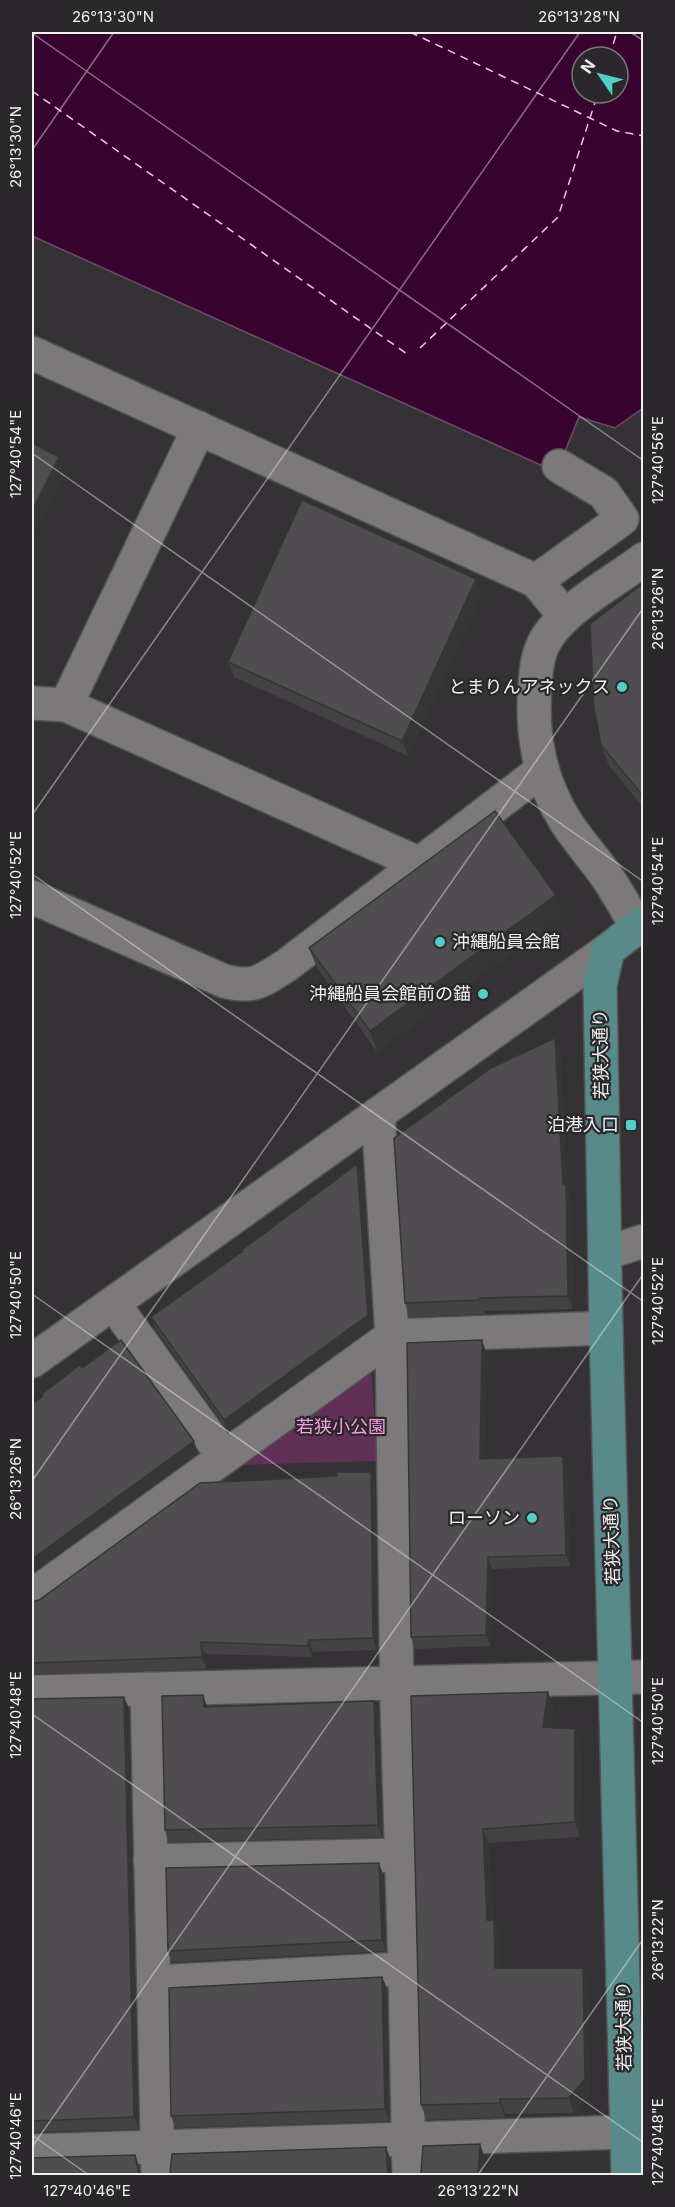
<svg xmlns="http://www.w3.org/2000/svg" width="675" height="2207" viewBox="0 0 675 2207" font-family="Inter,'Noto Sans JP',sans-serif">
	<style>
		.green { fill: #603056 }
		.water { fill: #37042f; stroke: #6f4b69; stroke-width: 1.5; fill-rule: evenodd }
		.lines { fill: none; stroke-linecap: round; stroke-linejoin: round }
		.ferry { stroke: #fec1ef; stroke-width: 1.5; stroke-dasharray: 8 6; stroke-linecap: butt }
		.minor-casing { stroke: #535253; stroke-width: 36 }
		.major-casing { stroke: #535253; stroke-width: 36 }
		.minor { stroke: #7c797b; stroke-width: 33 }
		.major { stroke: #578a88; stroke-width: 33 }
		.wall { fill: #444244 }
		.shaded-wall { fill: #373637 }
		.building { fill: #4f4d4f; stroke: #373637; stroke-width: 1.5 }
		.ticks { fill: none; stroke: #f1f0f1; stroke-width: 1.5; stroke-opacity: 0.45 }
		.poi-dot { fill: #54cdc8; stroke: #2a282a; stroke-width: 2 }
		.labels { text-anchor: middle; stroke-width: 4.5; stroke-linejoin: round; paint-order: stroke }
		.poi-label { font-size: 18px; fill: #f1f0f1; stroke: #2a282a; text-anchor: end }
		.street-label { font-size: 18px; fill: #f1f0f1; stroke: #2a282a }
		.park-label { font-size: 18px; fill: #fd9ae7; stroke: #2a282a }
		.neatline { fill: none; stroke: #f1f0f1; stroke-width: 2 }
		.ticks-label { font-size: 15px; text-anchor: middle; fill: #f1f0f1 }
	</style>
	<rect width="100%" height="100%" fill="#343234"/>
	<path class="green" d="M371,1368L378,1461L237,1465Z"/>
	<path class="water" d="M32,32H643V408L615,428L579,417L559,466L554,471L32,236ZM582,57H618V93H582Z"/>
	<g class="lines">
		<g class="ferry">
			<path d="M410,32L617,131L644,136"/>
			<path d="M609,57L617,32"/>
			<path d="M32,91L410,356"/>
			<path d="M420,348L558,217L598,93"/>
		</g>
		<g class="minor-casing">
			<g id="minor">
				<path d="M32,353L536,581L565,616"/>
				<path d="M536,581L622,519L604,493L559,466"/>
				<path d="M32,703L66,705L420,864"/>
				<path d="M66,705L199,428"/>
				<path d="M32,897L224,981C255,989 261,981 287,965L542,770"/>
				<path d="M637,927C627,910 618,893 607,877C594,858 578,841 566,822C540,781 531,735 535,687C536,667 538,648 551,632C572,604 615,581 644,559"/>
				<path d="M378,1114L392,1336L397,1706L405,1969L409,2176"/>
				<path d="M605,1253L644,1241"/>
				<path d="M113,1303L224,1457"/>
				<path d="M32,1361L608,950"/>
				<path d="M32,1596L392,1336L606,1328"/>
				<path d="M147,1689L158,2176"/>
				<path d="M32,1692L644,1677"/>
				<path d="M150,1861L401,1855"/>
				<path d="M154,1982L405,1969"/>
				<path d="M32,2151L627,2132"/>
			</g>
		</g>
		<g class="major-casing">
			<path id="major" d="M628,2176L606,1328L600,985L608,950L644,922"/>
		</g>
		<use href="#minor" class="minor"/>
		<use href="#major" class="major"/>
	</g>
	<g class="wall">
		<path d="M644,583V808L609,766L601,745Z"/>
		<path d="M482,594L408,756L234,677L228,662Z"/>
		<path d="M563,915L377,1052L317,968L309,948Z"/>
		<path d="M560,1051L567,1186L571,1198L573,1309L485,1311V1314L410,1317L405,1303Z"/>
		<path d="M357,1164L362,1176L373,1327L228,1431L155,1328L151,1317L243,1251Z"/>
		<path d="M486,1351L484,1458L563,1456L567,1467L570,1566L492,1569L491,1646L415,1649L411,1637Z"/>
		<path d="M375,1484L377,1650L313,1652L312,1657L205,1654L206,1669L32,1675V1602Z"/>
		<path d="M411,1696L553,1706L551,1727L575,1729L581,1744L580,1837L489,1843L492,1920L499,1934L500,1968L588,1982L590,2093L574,2113L505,2114V2117L427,2120L421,2105Z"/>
		<path d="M32,1699L129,1708L138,2129L32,2132Z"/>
		<path d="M374,1701L378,1712L382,1837L169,1842L165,1830L207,1707Z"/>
		<path d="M383,1874L386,1951L172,1962L168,1951Z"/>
		<path d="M382,1977L387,1989L389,2121L176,2128L171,2116Z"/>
	</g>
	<g class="shaded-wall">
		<path d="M59,457L66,475L32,541V511Z"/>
		<path d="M476,579L482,594L408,756L402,741Z"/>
		<path d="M556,895L563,915L377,1052L370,1031Z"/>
		<path d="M555,1038L560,1051L567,1186L571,1198L573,1309L568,1296Z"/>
		<path d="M357,1164L362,1176L373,1327L228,1431L224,1420Z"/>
		<path d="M482,1340L486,1351L484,1470L480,1459Z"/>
		<path d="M194,1441L198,1453L32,1573V1559Z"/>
		<path d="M563,1456L567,1467L570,1566L566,1555Z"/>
		<path d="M371,1472L375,1484L377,1650L373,1638Z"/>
		<path d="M488,1557L492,1569L491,1646L486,1635Z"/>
		<path d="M309,1640L313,1652L312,1657L308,1646Z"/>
		<path d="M201,1642L205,1654L206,1669L202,1657Z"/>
		<path d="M548,1692L553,1706L549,1741L543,1727Z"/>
		<path d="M203,1695L207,1706L204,1707Z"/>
		<path d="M124,1697L129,1708L138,2129L134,2117Z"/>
		<path d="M374,1701L378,1712L382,1837L378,1825Z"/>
		<path d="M575,1729L581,1744L580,1837L575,1822Z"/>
		<path d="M483,1829L489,1843L492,1935L487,1920Z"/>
		<path d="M379,1863L383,1874L386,1951L382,1940Z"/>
		<path d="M494,1920L499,1934L500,1982L495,1968Z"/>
		<path d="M583,1968L588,1982L590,2093L574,2113L569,2098Z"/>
		<path d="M382,1977L387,1989L389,2121L385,2109Z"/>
		<path d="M500,2099L505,2114V2117L500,2103Z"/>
		<path d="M480,2144L484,2155L483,2175H478Z"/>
		<path d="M386,2147L390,2158L392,2175H389L388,2174Z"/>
		<path d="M135,2155L139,2166L141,2175H138Z"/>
	</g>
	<g class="building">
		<path d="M32,443L59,457L32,511Z"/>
		<path d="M302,500L476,579L402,741L228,662Z"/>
		<path d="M644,583V797L601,745L594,708L590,624Z"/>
		<path d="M495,811L556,895L370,1031L309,948Z"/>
		<path d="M644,1007V1142L641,1008Z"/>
		<path d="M555,1038L563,1184H566L568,1296L480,1298V1300L405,1303L394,1138L491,1068Z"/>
		<path d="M357,1164L368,1315L224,1420L151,1317L243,1251L242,1250Z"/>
		<path d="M121,1340L194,1441L32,1559V1404L43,1396L42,1394L80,1365L82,1368Z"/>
		<path d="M482,1340L480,1459L563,1456L566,1555L488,1557L486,1635L411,1637L407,1343Z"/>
		<path d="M336,1472H371L373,1638L309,1640L308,1646L201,1642L202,1657L32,1663V1602L39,1600L200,1483L337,1476Z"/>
		<path d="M548,1692L543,1727L575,1729V1822L483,1829L487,1920H494L495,1968H583L585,2079L569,2098L500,2099V2103L421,2105L411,1696Z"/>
		<path d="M203,1695L204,1707L374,1701L378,1825L165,1830L162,1696Z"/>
		<path d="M124,1697L134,2117L32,2121V1699Z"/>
		<path d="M379,1863L382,1940L168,1951L166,1868Z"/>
		<path d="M382,1977L385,2109L171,2116L169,1988Z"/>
		<path d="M480,2144L478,2175H419L421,2173L423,2146Z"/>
		<path d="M386,2147L388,2174L390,2175H168L170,2174L172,2154Z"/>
		<path d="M135,2155L139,2175H32V2158Z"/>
	</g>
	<path class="ticks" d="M630,32L644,41M32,33L644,461M32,150L114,32M32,453L644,882M32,815L580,32M32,874L644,1302M32,1294L644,1723M32,1481L644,607M32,1714L644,2143M32,2135L90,2176M32,2147L644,1273M477,2176L644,1938"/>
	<g class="poi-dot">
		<circle cx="622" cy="687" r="6"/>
		<circle cx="440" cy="942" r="6"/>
		<circle cx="483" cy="994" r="6"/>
		<rect x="625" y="1119" width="12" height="12" rx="3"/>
		<circle cx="532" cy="1518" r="6"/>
	</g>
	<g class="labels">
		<g class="poi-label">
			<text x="610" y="693">とまりんアネックス</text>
			<text x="452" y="948" text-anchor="start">沖縄船員会館</text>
			<text x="471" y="1000">沖縄船員会館前の錨</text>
			<text x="619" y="1131">泊港入口</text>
			<text x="520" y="1524">ローソン</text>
		</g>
		<g class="street-label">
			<text transform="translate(601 1054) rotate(-91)" y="6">若狭大通り</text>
			<text transform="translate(612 1540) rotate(-92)" y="6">若狭大通り</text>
			<text transform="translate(624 2026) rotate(-91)" y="6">若狭大通り</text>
		</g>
		<g class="park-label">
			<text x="341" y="1433">若狭小公園</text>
		</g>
	</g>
	<rect width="675" height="2207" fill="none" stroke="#2a282a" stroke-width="66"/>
	<g transform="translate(600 75) rotate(305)"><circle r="28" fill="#2a282a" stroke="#7a787a" stroke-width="1.5"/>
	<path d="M0-4.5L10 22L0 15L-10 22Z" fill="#54cdc8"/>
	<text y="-9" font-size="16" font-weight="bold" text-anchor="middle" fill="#f1f0f1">N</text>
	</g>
	<rect x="33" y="33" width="609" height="2141" class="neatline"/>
	<g class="ticks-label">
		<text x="113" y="22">26°13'30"N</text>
		<text x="579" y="22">26°13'28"N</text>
		<text transform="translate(16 147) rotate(-90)" y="5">26°13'30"N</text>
		<text transform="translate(16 454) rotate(-90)" y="5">127°40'54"E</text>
		<text transform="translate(658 460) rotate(-90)" y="5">127°40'56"E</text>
		<text transform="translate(658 609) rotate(-90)" y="5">26°13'26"N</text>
		<text transform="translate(16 875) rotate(-90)" y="5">127°40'52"E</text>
		<text transform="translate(658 881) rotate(-90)" y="5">127°40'54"E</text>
		<text transform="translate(16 1295) rotate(-90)" y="5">127°40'50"E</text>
		<text transform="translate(658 1301) rotate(-90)" y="5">127°40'52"E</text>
		<text transform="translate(16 1479) rotate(-90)" y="5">26°13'26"N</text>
		<text transform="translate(16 1715) rotate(-90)" y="5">127°40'48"E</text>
		<text transform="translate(658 1721) rotate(-90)" y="5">127°40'50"E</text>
		<text transform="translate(658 1940) rotate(-90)" y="5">26°13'22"N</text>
		<text transform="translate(16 2136) rotate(-90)" y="5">127°40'46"E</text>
		<text transform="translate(658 2142) rotate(-90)" y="5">127°40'48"E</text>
		<text x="87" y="2196">127°40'46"E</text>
		<text x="478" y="2196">26°13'22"N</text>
	</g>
</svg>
